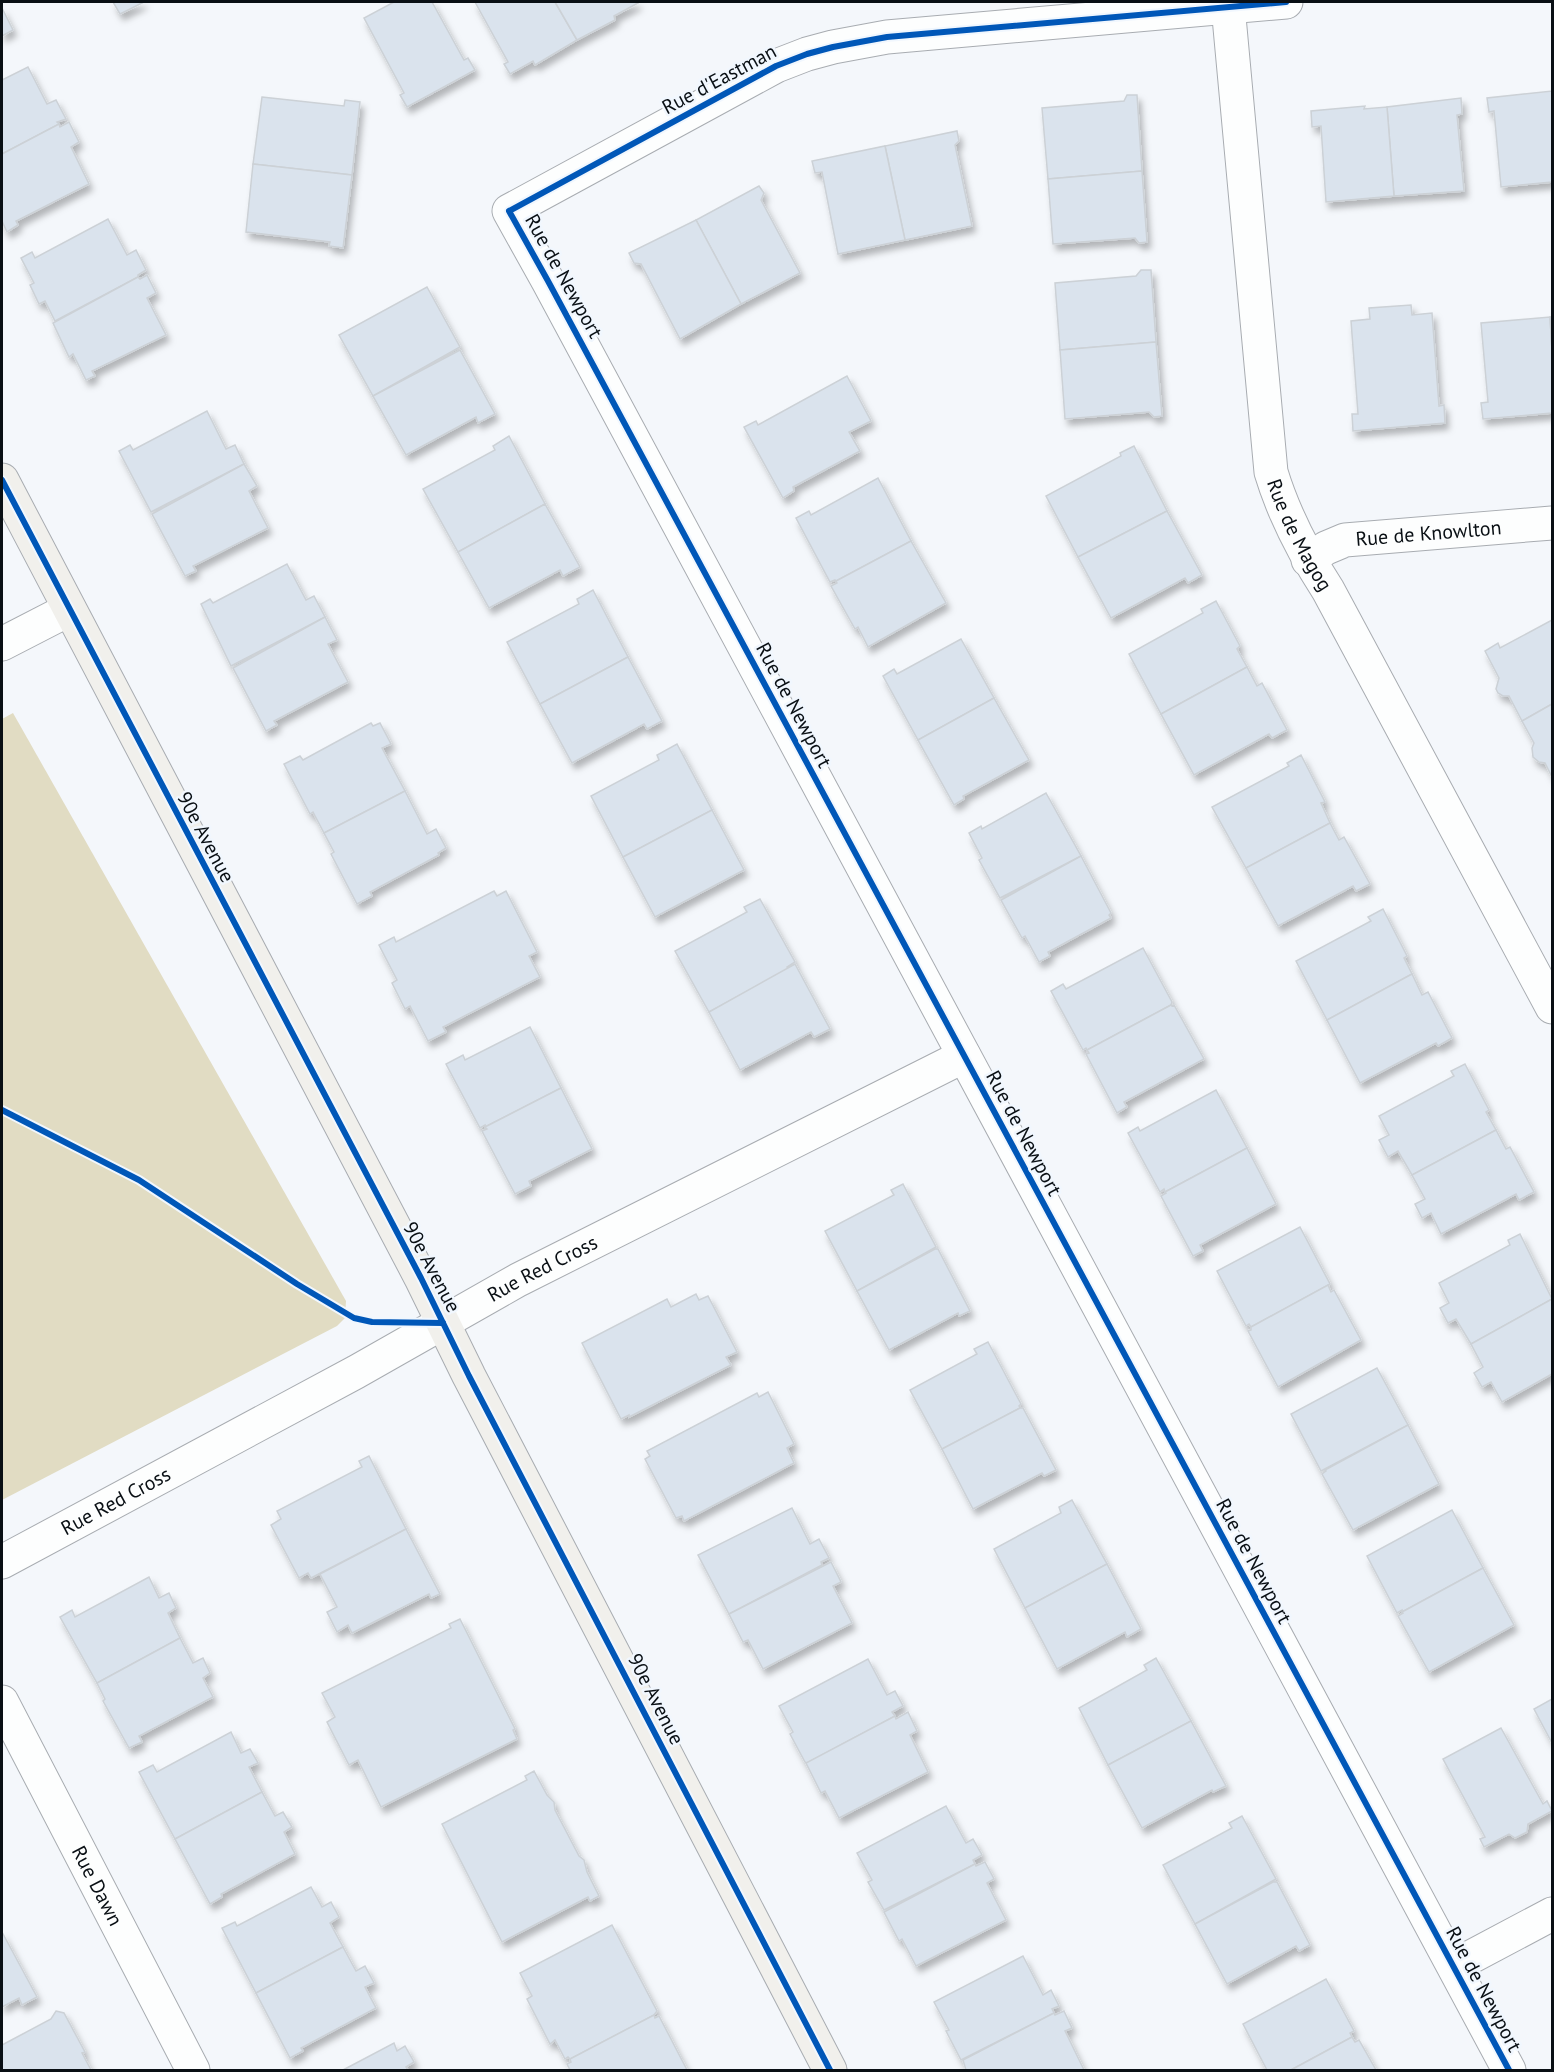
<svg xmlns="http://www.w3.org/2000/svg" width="1554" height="2072" viewBox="0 0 1554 2072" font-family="'PT Sans',sans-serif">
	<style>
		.green { fill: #e1dcc3 }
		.building { fill: #dae3ed; stroke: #ccd1d6; stroke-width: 1.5; filter: url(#shadow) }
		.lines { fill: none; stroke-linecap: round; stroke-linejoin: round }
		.street-casing { stroke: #a8acb1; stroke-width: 35 }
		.secondary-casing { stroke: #a8acb1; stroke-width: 35 }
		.street { stroke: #fdfefe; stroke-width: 33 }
		.secondary { stroke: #f1f0ec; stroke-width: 33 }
		.cycleway-casing { stroke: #f1f7fe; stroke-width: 10 }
		.cycleway { stroke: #0057b8; stroke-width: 6 }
		.labels { text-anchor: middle; stroke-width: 5; stroke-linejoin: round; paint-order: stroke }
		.street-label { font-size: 20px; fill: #090f14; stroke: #f1f7fe }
	</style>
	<defs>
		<filter id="shadow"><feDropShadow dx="3.5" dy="6" stdDeviation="3" flood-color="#0004"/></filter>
	</defs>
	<rect width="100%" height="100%" fill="#f4f7fb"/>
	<path class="green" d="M13,713L346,1301L345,1318L337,1326L2,1500V719Z"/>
	<g class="building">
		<path d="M113,2H144L120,14Z"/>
		<path d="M394,2H432L464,60L468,58L475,70L407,107L400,95L404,93L364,18Z"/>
		<path d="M475,2H555L577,40L535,65L533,61L510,74L504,64L508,62Z"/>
		<path d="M555,2H637L638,3L614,16L615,20L577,40Z"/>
		<path d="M2,8L13,30L2,36Z"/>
		<path d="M28,67L47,104L56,100L66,119L57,122L59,124L2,154V80Z"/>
		<path d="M1552,91V182L1501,187L1494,111L1489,112L1487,98Z"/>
		<path d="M1127,95H1137L1142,171L1048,179L1042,108L1124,101Z"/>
		<path d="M262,97L344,106L345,100L360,102L352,175L253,164Z"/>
		<path d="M1461,98L1462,114L1457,115L1464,191L1394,196L1387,107Z"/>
		<path d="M1365,106L1364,109L1387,107L1394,196L1326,202L1321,126L1312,127L1311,111Z"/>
		<path d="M69,122L79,142L71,147L89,184L16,221L18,225L7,232L2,221V154L59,124L60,127Z"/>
		<path d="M957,131L959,141L955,145L972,226L905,240L885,146Z"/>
		<path d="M885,146L905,240L838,254L822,172L815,173L812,161Z"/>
		<path d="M253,164L352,175L343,248L329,246L330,242L246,232Z"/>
		<path d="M1142,171L1147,242L1139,243L1135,238L1053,244L1048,179Z"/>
		<path d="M759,186L764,193L761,200L800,273L741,304L696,220Z"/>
		<path d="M108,219L127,255L136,250L146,270L138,275V277L55,321L45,301L39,304L30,285L34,283L21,258L32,252L35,258Z"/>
		<path d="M696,220L741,304L680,339L641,264L634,263L629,253Z"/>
		<path d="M1141,270H1151L1156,342L1060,350L1055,283L1136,276Z"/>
		<path d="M147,275L156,293L147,298L166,335L92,371L95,376L86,380L73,354L69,357L53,323L138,277L140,279Z"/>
		<path d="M427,287L460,347L373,396L339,335Z"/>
		<path d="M1411,305L1412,315L1432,313L1439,406L1444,405L1445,423L1353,431L1352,414H1358L1351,321L1370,319L1369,308Z"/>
		<path d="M1550,317L1552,351V413L1483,419L1481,403L1488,402L1481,323Z"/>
		<path d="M1550,317H1552V351Z"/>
		<path d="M1156,342L1162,416L1154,417L1149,412L1065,419L1060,350Z"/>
		<path d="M460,350L495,414L478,423L476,417L406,455L373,396Z"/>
		<path d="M847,376L871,421L849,432L860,451L793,487L794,491L783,498L744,427L756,421L758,425Z"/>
		<path d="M207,411L226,449L235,445L244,464L151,512L119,451L130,445L133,450Z"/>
		<path d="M509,436L545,504L458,552L423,489L495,450L493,446Z"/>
		<path d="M1134,446L1167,511L1078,557L1046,496L1121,456L1120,453Z"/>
		<path d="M244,464L257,486L249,491L268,528L193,566L196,571L185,576L152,514Z"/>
		<path d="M878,478L911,541L836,581L835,580L830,582L796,518L809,511L811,515Z"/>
		<path d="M545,504L580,567L563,576L560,570L489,608L458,552Z"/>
		<path d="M1167,511L1202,575L1188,583L1185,578L1111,618L1078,557Z"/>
		<path d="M911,541L946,603L868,647L858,627L855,629L831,586L837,583L836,581Z"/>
		<path d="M287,564L306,600L314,596L325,617L231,666L201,604L210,599L213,603Z"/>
		<path d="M593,590L628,657L540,704L507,642L579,604L577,599Z"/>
		<path d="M1216,601L1240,646L1237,649L1247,667L1161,714L1129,654L1203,613L1201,609Z"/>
		<path d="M325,617L337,640L328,644L348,682L274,721L277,725L266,731L233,668Z"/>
		<path d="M1552,620V704L1522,721L1509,696H1503L1498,693L1496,689L1499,678L1485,651L1498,643L1500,648Z"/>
		<path d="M961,639L994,698L918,740L883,676L894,669L897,674Z"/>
		<path d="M628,657L662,721L647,729L644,724L572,763L540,704Z"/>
		<path d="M1247,667L1257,686L1262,683L1287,730L1272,738L1269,734L1194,775L1161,714Z"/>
		<path d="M994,698L1029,760L963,796L964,799L954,805L918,740Z"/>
		<path d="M1552,704V777L1545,763L1539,762L1533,757L1532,748L1534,743L1522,721Z"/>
		<path d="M371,723L373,726L380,723L391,744L382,748L405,791L324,833L313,812L310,814L284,764L300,756L303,760Z"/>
		<path d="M677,744L712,810L623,857L591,796L659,760L657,755Z"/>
		<path d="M1301,755L1325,802L1321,803L1330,823L1246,868L1212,807L1289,766L1287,763Z"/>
		<path d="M405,791L427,834L436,829L446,848L438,853L439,855L370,892L372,896L357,904L331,854L334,852L324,833Z"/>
		<path d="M1046,793L1081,856L1000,898L979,860L982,858L969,833L981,826L982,829Z"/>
		<path d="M712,810L744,870L655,917L623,857Z"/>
		<path d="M1330,823L1339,840L1344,837L1370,884L1356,891L1353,886L1278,926L1246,868Z"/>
		<path d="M1081,856L1111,913L1109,915L1111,918L1048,952L1050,956L1039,962L1025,936L1022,938L1001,900Z"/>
		<path d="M494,891L497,896L506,891L537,952L529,956L540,977L443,1027L446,1032L428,1041L410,1006L405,1009L392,983L397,980L379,945L394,937L396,942Z"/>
		<path d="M760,899L795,962L787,967L788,969L709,1012L675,951L747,912L744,907Z"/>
		<path d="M1383,909L1407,956L1404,958L1412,974L1327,1020L1296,961L1371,921L1368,917Z"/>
		<path d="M1143,948L1172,1002L1171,1005L1087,1050L1086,1048L1083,1050L1051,991L1063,984L1066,989Z"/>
		<path d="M795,964L830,1029L814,1037L811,1032L740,1070L709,1012Z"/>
		<path d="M1412,974L1422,995L1428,992L1452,1038L1438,1046L1436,1043L1360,1083L1327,1020Z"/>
		<path d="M1171,1005L1172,1006L1174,1005L1204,1059L1124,1102L1127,1107L1117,1113L1086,1054L1089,1053L1087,1050Z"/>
		<path d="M530,1027L561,1088L485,1127V1125L480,1128L446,1064L463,1055L465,1060Z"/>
		<path d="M1465,1064L1489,1110L1486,1112L1496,1130L1412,1175L1398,1151L1388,1157L1379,1140L1389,1135L1379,1116L1454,1076L1451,1071Z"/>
		<path d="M561,1088L592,1149L529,1181L531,1186L515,1194L482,1131L487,1129L485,1127Z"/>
		<path d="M1216,1090L1247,1148L1165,1192L1164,1189L1160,1192L1128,1133L1138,1127L1140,1131Z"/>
		<path d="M1496,1130L1506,1149L1510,1147L1534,1192L1519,1200L1516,1194L1441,1234L1431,1213L1422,1218L1415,1204L1425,1199L1412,1175Z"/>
		<path d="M1247,1148L1276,1204L1200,1245L1203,1251L1193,1256L1161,1196L1166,1193L1165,1192Z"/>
		<path d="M903,1184L936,1247L857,1291L825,1231L894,1195L891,1190Z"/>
		<path d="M1300,1227L1330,1284L1251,1327L1249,1324L1246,1326L1217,1271Z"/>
		<path d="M1520,1234L1552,1299L1471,1344L1456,1319L1448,1323L1440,1308L1449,1303L1439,1283L1510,1245L1508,1240Z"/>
		<path d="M935,1249H938L970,1311L959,1316L958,1313L889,1350L857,1291Z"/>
		<path d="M1328,1285L1331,1292L1334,1290L1361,1340L1278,1387L1248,1331L1251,1330V1327Z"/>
		<path d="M696,1294L699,1300L708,1296L737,1352L726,1357L731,1365L629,1417V1415L621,1419L582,1343L667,1299L671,1307Z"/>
		<path d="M1552,1299V1374L1502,1402L1491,1382L1482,1387L1474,1373L1483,1367L1471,1344Z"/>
		<path d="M988,1342L1021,1404L1019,1406L1020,1408L942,1449L910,1390L977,1354L974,1349Z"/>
		<path d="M1377,1368L1408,1425L1321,1471L1291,1414Z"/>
		<path d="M768,1392L794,1444L787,1448L794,1463L684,1521L682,1516L676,1518L645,1459L650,1456L647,1451L757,1393L759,1397Z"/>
		<path d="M1020,1408H1023L1056,1470L1044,1476L1042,1473L973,1509L942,1449Z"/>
		<path d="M1408,1425L1439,1484L1353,1530L1322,1474L1326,1471L1325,1470Z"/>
		<path d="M369,1456L406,1529L311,1578L308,1573L299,1578L271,1525L281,1519L277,1511L362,1467L359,1461Z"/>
		<path d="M1072,1500L1107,1564L1025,1608L994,1549L1061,1513L1059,1507Z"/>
		<path d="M792,1508L810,1544L819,1539L829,1558L821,1562L822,1565L729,1614L698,1555Z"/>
		<path d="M1452,1510L1483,1568L1402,1612V1610L1397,1613L1367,1556Z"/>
		<path d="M406,1529L440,1594L431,1598L429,1594L352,1633L348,1625L337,1632L327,1612L337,1607L320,1574Z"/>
		<path d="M831,1562L841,1582L833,1586L852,1623L763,1669L748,1640L743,1642L729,1614Z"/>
		<path d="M1107,1564L1141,1629L1127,1637L1125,1632L1057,1669L1025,1608Z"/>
		<path d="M1483,1568L1514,1625L1429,1672L1398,1616L1403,1613L1402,1612Z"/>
		<path d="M149,1577L159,1598L169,1593L176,1608L168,1613L180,1638L97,1683L60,1617L72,1610L75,1617Z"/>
		<path d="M460,1619L515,1729L513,1730L517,1739L381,1807L358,1760L349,1765L327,1722L335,1717L322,1693L451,1628L449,1624Z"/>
		<path d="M180,1638L193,1663L203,1658L210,1673L203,1678L213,1697L139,1736L142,1742L129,1748L103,1701L105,1699L97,1683Z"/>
		<path d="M1156,1658L1191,1721L1108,1765L1079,1708L1147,1670L1144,1665Z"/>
		<path d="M868,1659L887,1695L895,1691L903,1706L892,1712L895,1716L807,1763L805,1762L790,1734L793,1732L779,1706Z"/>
		<path d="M1552,1699V1743L1534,1709Z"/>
		<path d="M908,1712L917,1731L910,1735L928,1772L839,1818L825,1791L821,1793L806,1763L895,1716L896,1719Z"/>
		<path d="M1191,1721L1226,1786L1213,1792L1212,1790L1142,1828L1108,1765Z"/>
		<path d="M1501,1728L1543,1804L1547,1801L1552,1811L1528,1824L1527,1832L1515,1838L1509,1834L1484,1847L1480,1839L1485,1837L1443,1759Z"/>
		<path d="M231,1732L241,1753L250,1749L258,1763L249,1767L262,1792L175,1839L139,1772L153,1765L157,1772Z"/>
		<path d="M534,1771L547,1795L554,1802L555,1810L579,1856L584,1860L587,1872L599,1896L590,1901L588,1897L502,1942L442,1824L527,1780L525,1776Z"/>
		<path d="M262,1792L275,1816L283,1812L292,1827L284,1832L295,1854L221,1894L222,1897L210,1904L175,1839Z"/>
		<path d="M946,1806L966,1843L973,1839L982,1855L973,1860L975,1864L884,1910L868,1882L872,1880L857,1853Z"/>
		<path d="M1242,1816L1276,1879L1195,1924L1163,1865L1232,1828L1229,1823Z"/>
		<path d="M985,1862L994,1879L987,1883L1006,1920L916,1966L902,1939L899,1941L884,1912L975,1864L976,1866Z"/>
		<path d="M1273,1882H1277L1310,1945L1299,1951L1296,1946L1227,1984L1195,1924Z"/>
		<path d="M311,1887L322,1907L331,1902L339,1917L330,1923L343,1947L256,1993L222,1928L235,1922L237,1926Z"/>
		<path d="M612,1925L657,2011L654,2015L570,2059L568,2057L565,2059L555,2040L550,2044L527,1999L532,1996L520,1973Z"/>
		<path d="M2,1932L37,1997L22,2005L19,1998L2,2007Z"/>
		<path d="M343,1947L356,1971L365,1966L374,1983L365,1987L376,2008L301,2048L303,2051L290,2058L256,1993Z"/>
		<path d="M1023,1956L1043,1995L1051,1990L1059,2006L1052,2009L1054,2013L961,2060L946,2031L949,2030L934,2002Z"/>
		<path d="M1326,1979L1354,2031L1350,2033L1352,2037L1291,2070H1267L1243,2024Z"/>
		<path d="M56,2011L64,2013L85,2052L82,2053L91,2070H2V2045L51,2019Z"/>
		<path d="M1064,2011L1072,2028L1065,2031L1084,2070H966L963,2060L1054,2013L1055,2015Z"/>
		<path d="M654,2015L655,2018L659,2016L687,2070H570L567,2064L571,2062L570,2059Z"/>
		<path d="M1352,2037L1355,2042L1359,2040L1376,2070H1291Z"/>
		<path d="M394,2043L397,2051L405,2046L414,2062L406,2067L408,2070H343Z"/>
	</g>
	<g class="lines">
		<g class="street-casing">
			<g id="street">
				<path d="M1286,2L887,37L833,47L807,54L776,66L509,211L548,281L1509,2070"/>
				<path id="s1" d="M1228,6L1271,472C1284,515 1304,553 1328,590L1552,1007"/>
				<path id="s2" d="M1308,560L1326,548L1345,540L1552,523"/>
				<path d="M2,644L68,610"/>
				<path id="s3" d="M2,1562L356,1372L518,1280L964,1056"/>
				<path id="s4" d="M2,1702L193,2070"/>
				<path d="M1454,1966L1552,1914"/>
			</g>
		</g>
		<g class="secondary-casing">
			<path id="secondary" d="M2,480L421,1278L469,1376L830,2070"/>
		</g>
		<use href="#street" class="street"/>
		<use href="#secondary" class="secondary"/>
		<g class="cycleway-casing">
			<g id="cycleway">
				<path d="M1286,2L887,37L833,47L807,54L776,66L509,211L548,281L1509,2070"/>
				<path d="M2,480L421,1278L469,1376L830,2070"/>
				<path d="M2,1110L139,1180L297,1284L354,1318L372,1322L443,1323"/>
			</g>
		</g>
		<use href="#cycleway" class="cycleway"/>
	</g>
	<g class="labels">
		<g class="street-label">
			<text transform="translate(719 79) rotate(-28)" y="7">Rue d'Eastman</text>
			<text transform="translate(564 276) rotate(61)" y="7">Rue de Newport</text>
			<text dy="7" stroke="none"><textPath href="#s2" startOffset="126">Rue de Knowlton</textPath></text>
			<text dy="7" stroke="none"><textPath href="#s1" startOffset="537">Rue de Magog</textPath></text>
			<text transform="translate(794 705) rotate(62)" y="7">Rue de Newport</text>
			<text transform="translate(206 837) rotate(62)" y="7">90e Avenue</text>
			<text transform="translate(1024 1133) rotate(62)" y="7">Rue de Newport</text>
			<text transform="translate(432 1267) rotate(62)" y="7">90e Avenue</text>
			<text dy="7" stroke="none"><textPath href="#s3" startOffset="615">Rue Red Cross</textPath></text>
			<text dy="7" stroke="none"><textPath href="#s3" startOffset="129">Rue Red Cross</textPath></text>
			<text transform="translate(1254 1561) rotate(62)" y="7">Rue de Newport</text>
			<text transform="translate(656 1699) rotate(63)" y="7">90e Avenue</text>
			<text dy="7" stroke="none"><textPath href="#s4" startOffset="207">Rue Dawn</textPath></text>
			<text transform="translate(1484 1989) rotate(62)" y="7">Rue de Newport</text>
		</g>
	</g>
	<rect width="1554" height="2072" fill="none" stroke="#090f14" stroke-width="6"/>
</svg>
